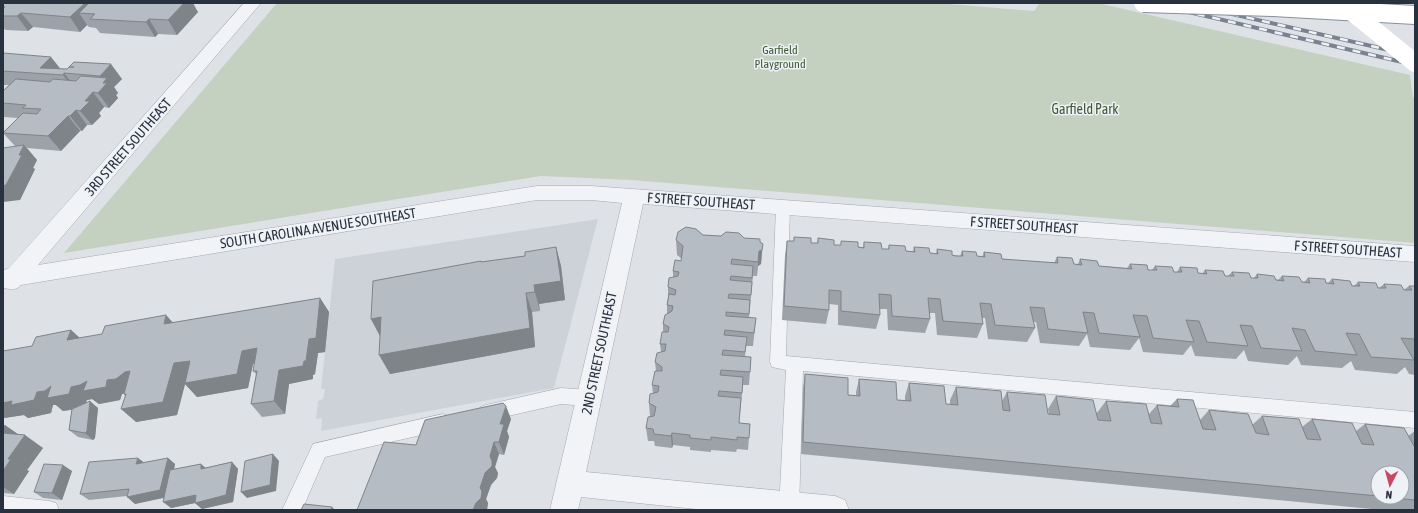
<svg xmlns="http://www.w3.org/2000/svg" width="1418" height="513" viewBox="0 0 1418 513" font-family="'Asap Condensed',sans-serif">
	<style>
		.built { fill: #cdd2d9 }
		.green { fill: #c5d1c0 }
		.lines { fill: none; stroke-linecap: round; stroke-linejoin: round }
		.service-casing { stroke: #a4a9b1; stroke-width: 1 }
		.minor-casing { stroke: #a4a9b1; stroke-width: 1 }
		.service { fill: #f1f3f6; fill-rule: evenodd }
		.minor { fill: #f1f3f6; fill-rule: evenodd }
		.rail-casing { stroke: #798390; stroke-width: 4 }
		.rail { stroke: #eef1f5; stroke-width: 2.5; stroke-dasharray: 8; stroke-linecap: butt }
		.motorway-bridge-casing { stroke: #86909d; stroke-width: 20; stroke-linecap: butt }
		.secondary-bridge { stroke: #fff; stroke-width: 18 }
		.motorway-bridge { stroke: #fff; stroke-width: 18 }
		.wall { fill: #9da2a9; fill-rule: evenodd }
		.shaded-wall { fill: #7f8489 }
		.building { fill: #b6bcc4; stroke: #7f8489 }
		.labels { text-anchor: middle; stroke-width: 3; stroke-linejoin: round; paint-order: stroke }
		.far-park-label { font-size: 12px; fill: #3e5936; stroke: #eef1f5 }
		.park-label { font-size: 14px; fill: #3e5936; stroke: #eef1f5 }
		.street-label { font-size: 14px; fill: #28313e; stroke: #eef1f5 }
	</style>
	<rect width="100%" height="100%" fill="#dee2e7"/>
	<path class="built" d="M598,219L554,388L321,431L322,418L316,419L318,401L323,399L325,389H321L335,259Z"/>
	<path class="green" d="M277,3H938L1034,11L1040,3H1098L1410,75L1413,97L1415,98V243L631,180L541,176L64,253Z"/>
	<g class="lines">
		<g class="service-casing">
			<g id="service">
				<path d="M783,202L788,203L790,207L786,356L1415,412V428L803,371L799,510H779L786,370L772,367L770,362L776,207L778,203Z"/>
				<path d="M561,388L589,390L595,393L598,398L595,403L589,406L561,404L486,421L480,419L477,413L480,407L486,405Z"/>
				<path d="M443,414L449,416L452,422L449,428L443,430L325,457L302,510H282L313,444Z"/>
				<path d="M3,496L49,501L56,503L59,510H3Z"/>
			</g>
		</g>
		<g class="minor-casing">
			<path id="minor" d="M244,3H261L38,265L537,186H591L1415,246V262L643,204L586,472L835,496L845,500L849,510H705L581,497L578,510H550L622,203L591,200H537L21,285C16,291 10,289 3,288V270L8,269Z"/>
		</g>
		<use href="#service" class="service"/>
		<use href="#minor" class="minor"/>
		<g class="rail-casing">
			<g id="rail">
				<path d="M1150,3L1415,65"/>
				<path d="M1184,3L1415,56"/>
			</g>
		</g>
		<use href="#rail" class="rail"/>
		<g class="motorway-bridge-casing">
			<path id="motorway-bridge" d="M1143,3L1273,7L1415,15"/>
		</g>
		<path class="secondary-bridge" d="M1341,3L1415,63"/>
		<use href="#motorway-bridge" class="motorway-bridge"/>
	</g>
	<g class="wall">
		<path d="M3,3L198,12L177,35L158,34L155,37L100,33L96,28L89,27L87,25L80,32L33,27L28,31L6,30L5,29L4,30L3,29Z"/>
		<path d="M3,53L60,69H67L70,67H69L122,79L114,87L118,93L116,95L118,98L109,108L104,107L99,113L101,116L92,125H87L82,131H80L61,151L27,148L37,160L33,168L35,169L20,200L15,146L3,133V132L18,118L4,117L3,115V91L9,85H3Z"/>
		<path d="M703,235L744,238L760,242L763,244L761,264L758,266L757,276H753L749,318H756L753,346H746L745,357H751L749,385H743L739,423L750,424L748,450L737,449L736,452L711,450V452L690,450V447L673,445L672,448L655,446L654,441H648L646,428L650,416L649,403L653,394L652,385L656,371L655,362L661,352L660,344L663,332V324L667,314V305L668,297V287L673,277V271L681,261V258L677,255L676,240Z"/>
		<path d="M794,237L811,243H817L818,238L834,245H841V241L858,247H863L864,242L882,249H888L889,245L906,251H913L914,247L930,253L936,254L937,249L952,255L960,256L962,251L977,256L982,257L984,252L1002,259L1054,263L1057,257L1074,264H1078L1080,259L1099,266L1127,268L1130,264L1148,270H1152L1155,266L1174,272H1177L1180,267L1198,273L1202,274L1205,270L1225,276H1228L1232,272L1251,278H1254L1257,274L1278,280L1282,276L1304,282L1308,278L1328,283L1332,279L1354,286L1358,282L1379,288L1384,284L1404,290L1409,286H1415V375L1409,374L1405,367L1397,374L1355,370L1351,361L1342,368L1301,365L1297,356L1288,365L1248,361L1244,350L1236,359L1195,356L1191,345L1183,355L1143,352L1139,338L1130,350L1090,347L1087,334L1079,346L1040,343L1036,322H1033L1035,328L1027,342L988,339L985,318H982L983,324L977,338L937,335L935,313H930V319L925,333L888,330L887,309H880V315L876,329L838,325V305L829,304V310L826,324L782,320L785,255L787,241H794Z"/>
		<path d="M556,247L561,266L565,300L539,304L540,311L532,312L535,347L390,374L380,336L371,319L481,262L525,256Z"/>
		<path d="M320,298L329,312L325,352L318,353L315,374L313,375V379L289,384L285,414L262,417L251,404L256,374L253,371L255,364H253L248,388L197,397L185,384L177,415L136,422L125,396L124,394V393L122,394L120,400L99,404L92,399L87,400L86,402L98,408L95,438L93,440L78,437L69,430L72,410L63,411L56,405H53L51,413L28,418L24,415L4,418L32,346L71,330L80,338Z"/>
		<path d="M805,374L848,395L856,396V392L859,379L897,400L905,401V396L909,383L946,404H950V400L956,387L1002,401L1007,392L1049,414L1048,409L1056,396L1096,414L1106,401L1149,414L1157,405L1170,406L1177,399L1200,420L1209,410L1252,425L1262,416L1302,427L1312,419L1356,431L1365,424L1408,436L1415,431V510H1382L801,454L803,387ZM1378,473L1402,497H1378Z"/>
		<path d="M511,419L507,431L509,437L504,455L499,454L495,467L498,473L497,478L491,485L486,499L488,503L487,510L416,445Z"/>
		<path d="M3,424L19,435L43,448L27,470L29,471L14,494L3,493Z"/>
		<path d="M168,458L175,464L174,470L201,464L205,468L232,462L238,469L233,502L202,509L195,503L171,508L164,497L135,504L127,496L89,500L80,494Z"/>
		<path d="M72,471L62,500L43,498L34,492Z"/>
	</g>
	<g class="shaded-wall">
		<path d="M85,3H108L95,14L79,13L87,25L80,32L70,17Z"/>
		<path d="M184,3H193L198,12L177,35L168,20Z"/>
		<path d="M21,13L33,27L28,31L17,16Z"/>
		<path d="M149,19L158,34L155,37L146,22Z"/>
		<path d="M51,57L63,72L40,68Z"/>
		<path d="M111,64L122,79L114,87L118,93L116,95L118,98L109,108L98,93L104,82L100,76Z"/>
		<path d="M64,73L76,88L74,90L63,75Z"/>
		<path d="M93,92L104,107L99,113L101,116L92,125L80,111L85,101Z"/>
		<path d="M76,110L87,125L82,131L70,116Z"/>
		<path d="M68,116L80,131L61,151L48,136Z"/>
		<path d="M24,145L37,160L33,168L35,169L20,200L3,202V186Z"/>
		<path d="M556,247L561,266L565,300L539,304L540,311L535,292L534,285Z"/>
		<path d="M762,250L761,264L758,266L757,276L759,251Z"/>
		<path d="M526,293L532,312L535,347L390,374L379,355Z"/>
		<path d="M320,298L329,312L325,352L318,353L315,374L313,375V379L289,384L285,414L274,401L279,370L304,361L309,339Z"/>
		<path d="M166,315L179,329L164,324Z"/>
		<path d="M381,317V338L371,319Z"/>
		<path d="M71,330L86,344L67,340Z"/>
		<path d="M257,348L268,362L253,364L248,388L197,397L185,384L177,415L136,422L121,409L137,406L124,394H126L174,363Z"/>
		<path d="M130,371V392L122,394L120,400L99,404L92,399L87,400L84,407L63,411L56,405H53L51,413L28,418L24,415L4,418L3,421V403L37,392L51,386L71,387L87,381L107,380L125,372Z"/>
		<path d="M90,401L98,408L95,438L93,440L85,433Z"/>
		<path d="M506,406L511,419L507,431L509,437L504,455L499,442L500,424Z"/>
		<path d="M5,425L22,437L3,435V427Z"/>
		<path d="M672,433L673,445L672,448L671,436Z"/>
		<path d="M25,435L43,448L27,470L29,471L14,494L3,487V471L8,459Z"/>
		<path d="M494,442L499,454L495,467L498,473L497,478L491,485L486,499L488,503L487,510H473Z"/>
		<path d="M273,454L279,461L276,491L247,498L241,492Z"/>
		<path d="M138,458L146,464H136Z"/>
		<path d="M168,458L175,464L168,497L135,504L127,497Z"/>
		<path d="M232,462L238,469L233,502L202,509L195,503L171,508L163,502Z"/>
		<path d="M201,464L209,471L201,469Z"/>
		<path d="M63,465L72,471L62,500L52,493Z"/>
		<path d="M332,507L335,510H331Z"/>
	</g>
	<g class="building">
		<path d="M3,3H85L70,17L21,13L17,16H3V8L5,7H3Z"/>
		<path d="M89,3H184L168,20L149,19L146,22L90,19L95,14L79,13Z"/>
		<path d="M3,53L51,57L40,68L67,69L69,67H74H69L74,62L111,64L100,76L64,73L63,75L3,71Z"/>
		<path d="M81,76L107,78L103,83H107L98,93L93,92L85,101H90L80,111L76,110L70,116H68L48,136L3,133L23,113L37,114L41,109L22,108L26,105L3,103V91L16,79L50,82L53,79L76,81Z"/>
		<path d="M24,145L19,155H22L6,185L3,186V148Z"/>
		<path d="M686,227L696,229L703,235L721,236L726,232L739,233L744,238L760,239V242L763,244L762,250L759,251L758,262L732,259L731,264L753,266L752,278L731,276L730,280L752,282L751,295L729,294L728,298L750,300L749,314L726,312V316L756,318L754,333L725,330L724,335L747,337L745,352L723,350L722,355L751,357L750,372L721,370L720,375L743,377L742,393L719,391L718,396L741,398L739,423L750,424L749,438L737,437V440L711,437V440L690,438V435L672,433L671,436L654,434L653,429L646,428L648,417L654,416L656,407L649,403L650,394L658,392L659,386L652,385L655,371H662V367L655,362L657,353L665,351L666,344H660L662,332H668L669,327L663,324L665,315L672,311L673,306L667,305L669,294L675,295L676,290L668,287L669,278L678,276L679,272L673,271L675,260L681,261L683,246L676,240L678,232Z"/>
		<path d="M794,237L811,238V243H818V238L834,240V245H841V241L858,242V247L864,248V242L881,243L882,249H889V245L905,246L906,251L915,252L914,247L929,248L930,253L938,254L937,249L952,251V255L956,256H963L962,251L976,252L977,256L985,257L984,252L1001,254L1002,259L1058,263L1057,257L1072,258L1074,264L1082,265L1080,259L1097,261L1099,266L1132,269L1130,264L1147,265L1148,270H1157L1155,266L1172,267L1174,272H1182L1180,267L1197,268L1198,273L1207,274L1205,270L1223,271L1225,276H1234L1232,272L1249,273L1251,278H1258L1257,274L1274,276L1276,280L1284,281L1282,276L1299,277L1302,282L1310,283L1308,278L1325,279L1326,283L1334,284L1332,279L1350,281L1352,286H1360L1358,282L1376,283L1378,288H1386L1384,284L1401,285L1404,290H1412L1409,286H1415V341L1414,339L1401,338L1414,360L1371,357L1359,334L1346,333L1357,355L1315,351L1305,330L1292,328L1302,351L1261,348L1252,326L1240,325L1248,346L1207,342L1199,321L1186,320L1194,342L1153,338L1147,316L1133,315L1140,337L1099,333L1094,313L1083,312L1088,333L1048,329L1044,308L1030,307L1035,328L995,325L991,304L980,303L983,324L943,321L940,299L928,298L930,319L892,316L891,295L879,294L880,315L841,311V291L829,290V310L784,306L787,241H794Z"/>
		<path d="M556,247L561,281L534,285L535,292L526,293L530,328L379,355L381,317L371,319L373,281L481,261V262L525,256V252Z"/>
		<path d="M320,298L316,338L309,339L306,361H304L303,366L279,370L274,401L251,404L257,371H253L257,348L242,351L237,374L185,383L190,361L174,363L163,402L121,409L126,394H124L130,371L125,372L116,379L107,380L106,387L83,391L87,381L80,385L71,387L69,394L47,398L51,386L45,391L37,392L34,400L11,405L12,401L3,403V351L32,346L36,337L71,330L67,340L102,334L105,326L166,315L164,324Z"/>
		<path d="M805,374L848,378V395L860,396L859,379L896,382L897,400L911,401L909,383L944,386L946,404L958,405L956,387L1001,391L1003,410L1010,411L1007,392L1045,395L1048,414L1060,415L1056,396L1093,400L1098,420L1111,421L1106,401L1146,404L1151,423L1162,424L1157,405L1179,407L1177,399L1193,400L1203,429L1216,430L1209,410L1248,414L1256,433L1269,435L1262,416L1299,419L1307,439L1321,440L1312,419L1352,423L1362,444L1374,445L1365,424L1404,428L1414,446H1415V500L1383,497H1402V473H1378V496L803,442Z"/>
		<path d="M90,401L87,431L85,433L69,430L72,409Z"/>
		<path d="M503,403L506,406L500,424H504L499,442H494L490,456L492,461V466L485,473L480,488L482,491L481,498L476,503L473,510H357L384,442L416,445L425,420Z"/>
		<path d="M3,433L25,435L8,459H11L3,471Z"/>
		<path d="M273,454L270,485L241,492L245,461Z"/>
		<path d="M138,458L136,464L168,458L160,490L127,497L129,489L80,494L89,462Z"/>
		<path d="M232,462L226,495L195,503L196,495L163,502L170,470L201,464V469Z"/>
		<path d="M44,464L63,465L52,493L34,492Z"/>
		<path d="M304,504L332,507L331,510H301Z"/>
	</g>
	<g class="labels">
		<g class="far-park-label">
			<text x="780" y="54">Garfield<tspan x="780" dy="14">Playground</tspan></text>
		</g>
		<g class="park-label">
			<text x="1085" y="114">Garfield Park</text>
		</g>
		<g class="street-label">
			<text transform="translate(128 147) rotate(-49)" y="5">3RD STREET SOUTHEAST</text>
			<text transform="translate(701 201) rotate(4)" y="5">F STREET SOUTHEAST</text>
			<text transform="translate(1024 225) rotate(4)" y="5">F STREET SOUTHEAST</text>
			<text transform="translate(318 228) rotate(-9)" y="5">SOUTH CAROLINA AVENUE SOUTHEAST</text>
			<text transform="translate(1348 249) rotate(4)" y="5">F STREET SOUTHEAST</text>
			<text transform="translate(599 353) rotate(-78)" y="5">2ND STREET SOUTHEAST</text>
		</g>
	</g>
	<rect width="1418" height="513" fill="none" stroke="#28313e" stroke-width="8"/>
	<g transform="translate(1390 485) rotate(186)"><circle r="19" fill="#eef1f5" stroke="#9fa4ac"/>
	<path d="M0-3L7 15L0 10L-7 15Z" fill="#c84861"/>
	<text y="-6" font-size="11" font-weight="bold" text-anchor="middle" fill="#28313e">N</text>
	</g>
</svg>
